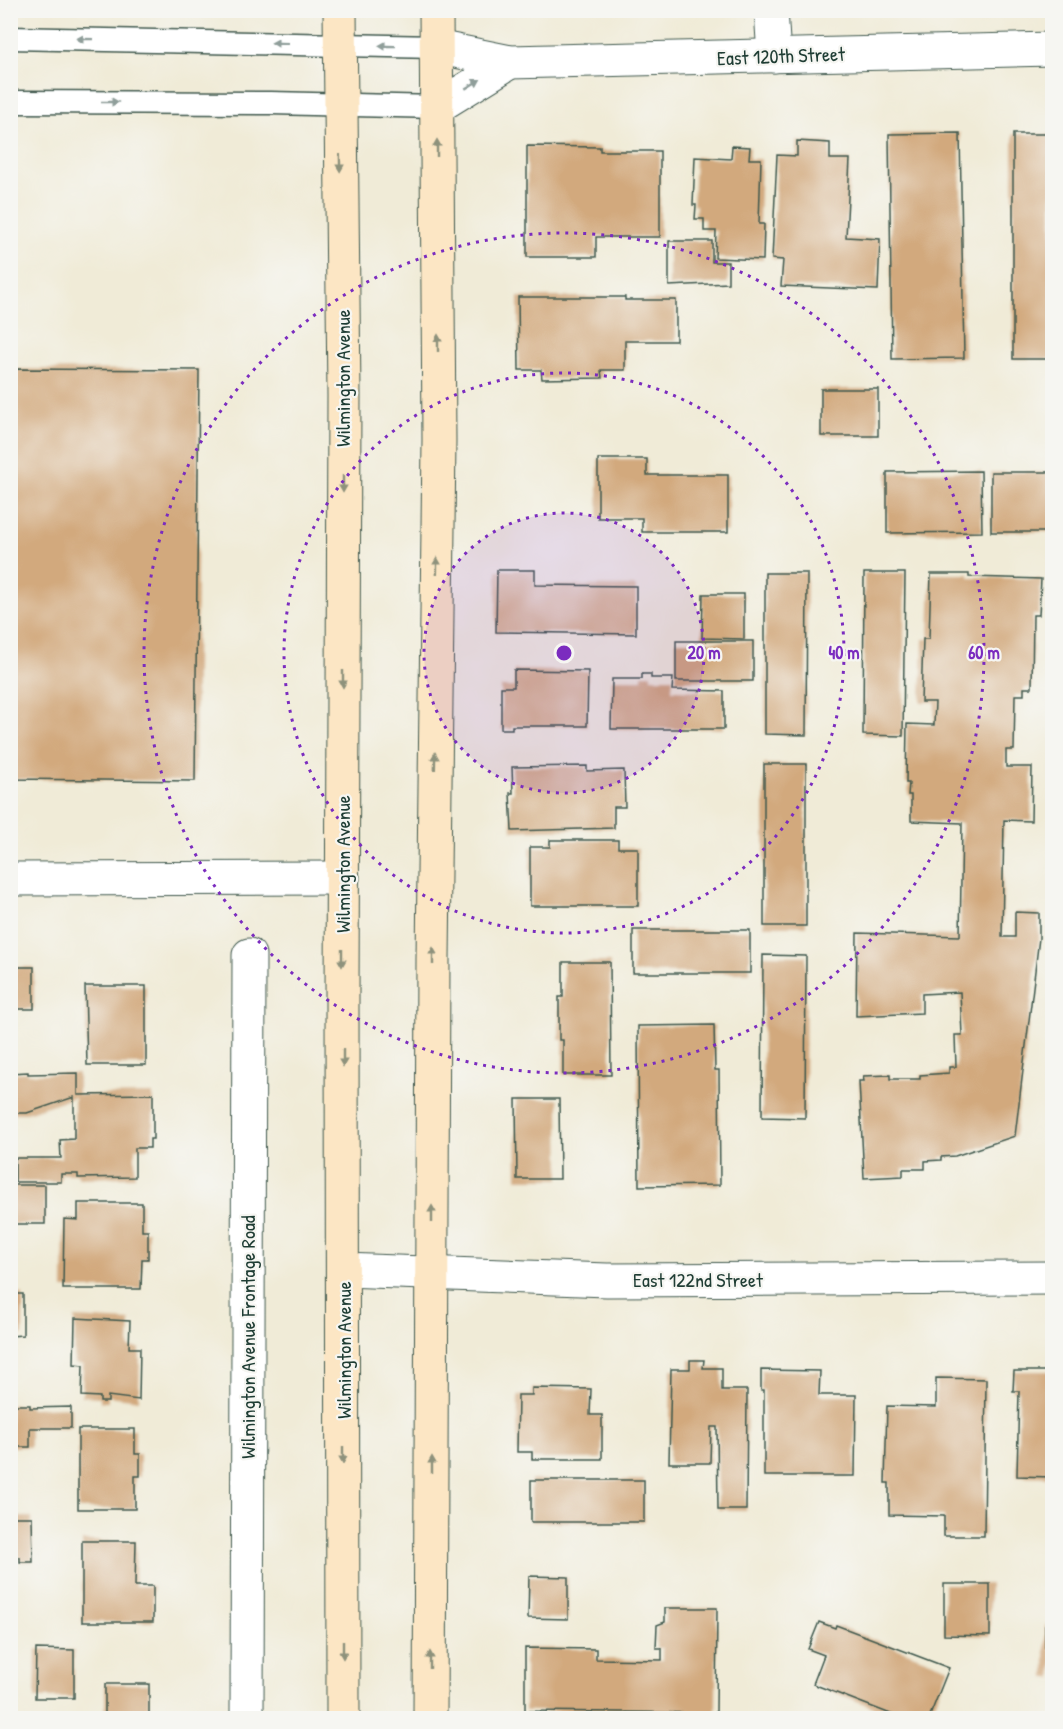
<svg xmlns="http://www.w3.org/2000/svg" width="1063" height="1729" viewBox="0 0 1063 1729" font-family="'Patrick Hand',sans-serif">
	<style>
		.building { fill: #d2a97d }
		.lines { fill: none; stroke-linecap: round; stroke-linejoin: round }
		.lane-casing { stroke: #3e574c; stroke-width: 25 }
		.street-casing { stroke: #3e574c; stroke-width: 35 }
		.secondary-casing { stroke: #3e574c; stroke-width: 35 }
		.lane { stroke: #fff; stroke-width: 22 }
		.street { stroke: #fff; stroke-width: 33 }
		.secondary { stroke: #fce6c4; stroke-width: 33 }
		.oneway { fill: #8f9e9a }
		.oneway2 { fill: #8e927c }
		.ring { fill: none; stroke: #7b2cbf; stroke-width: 3; stroke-dasharray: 3 6 }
		.labels { text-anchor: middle; stroke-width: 4.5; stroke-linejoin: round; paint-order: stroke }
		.street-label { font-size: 20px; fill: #1f3d34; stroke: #f6f6f2 }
		.centre { fill: #7b2cbf; stroke: #f6f6f2; stroke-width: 3 }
		.ring-label { font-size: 18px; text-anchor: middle; font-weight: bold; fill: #7b2cbf; stroke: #f6f6f2; stroke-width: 4.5; stroke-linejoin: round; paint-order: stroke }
	</style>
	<rect width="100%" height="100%" fill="#f6f6f2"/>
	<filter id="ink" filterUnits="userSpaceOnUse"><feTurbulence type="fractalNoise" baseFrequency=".0167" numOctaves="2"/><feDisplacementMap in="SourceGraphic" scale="12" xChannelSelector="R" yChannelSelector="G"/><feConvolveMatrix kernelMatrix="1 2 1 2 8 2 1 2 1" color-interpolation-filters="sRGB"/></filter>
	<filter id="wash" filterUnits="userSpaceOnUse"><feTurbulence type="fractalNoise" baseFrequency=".008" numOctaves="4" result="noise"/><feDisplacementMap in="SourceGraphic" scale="24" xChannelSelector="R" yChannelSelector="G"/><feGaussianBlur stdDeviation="1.35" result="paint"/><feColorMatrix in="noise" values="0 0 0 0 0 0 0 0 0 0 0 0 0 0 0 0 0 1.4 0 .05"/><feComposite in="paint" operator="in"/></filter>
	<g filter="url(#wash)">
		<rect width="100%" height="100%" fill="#f0ebd7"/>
		<g id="blocks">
			<g class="building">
				<path d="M960,133L964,358L892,359L889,134Z"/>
				<rect x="1013" y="134" width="39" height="225"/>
				<path d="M797,141L830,143V159H850L846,237L880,239L878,290L781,286L783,260L772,259L777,155L797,156Z"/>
				<path d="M527,146L600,147V151H660V237H596V257H527Z"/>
				<path d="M732,146L750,147L749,159H761L759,224H764L763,260L715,258L716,231H704V219H695L696,205H693L695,157L731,159Z"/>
				<path d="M669,241H712V262H728V283L669,286Z"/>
				<path d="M518,297H625V300H676V341H625V370H601L602,378L542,379L541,370H519Z"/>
				<path d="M10,369L199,370L195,781L10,779Z"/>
				<rect x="821" y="389" width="57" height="47"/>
				<path d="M598,459H647V475H728V532H642V518H598Z"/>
				<path d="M981,471L982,532L887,533V472Z"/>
				<rect x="991" y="472" width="61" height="60"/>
				<path d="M497,570H535V585L636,586V634L496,632Z"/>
				<path d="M765,573H807L806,735L765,734Z"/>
				<path d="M864,573H905L903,736L863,735Z"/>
				<path d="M931,574H969V577L1041,579L1039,615H1033L1032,688H1024V695H1015L1014,750H1006V767H1032L1031,821L1004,820L1002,937H1015V912L1039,913V938L1015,1136L955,1156L941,1157V1160L925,1161V1169H903V1176L864,1178L859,1081H864L863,1076L890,1075V1079H920V1075L949,1073V1067H956L955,1035H962L960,992L922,994V1013L856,1016L857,933L960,936L962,823L911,821V795H908L909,783H906L907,724L934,725L935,702H921L923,639H929Z"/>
				<path d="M703,594H744V639L702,638Z"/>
				<rect x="676" y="641" width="77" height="40"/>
				<path d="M514,670L588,671L587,726H512V729H501V687H514Z"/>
				<path d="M642,674H651V678H673L672,690L724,691V729H611L612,679H642Z"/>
				<rect x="764" y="764" width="42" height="162"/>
				<path d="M587,766V771L624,770L625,807H614V828L512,831L510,793H513L512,767Z"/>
				<path d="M550,840H618V848H638V906H530V847H550Z"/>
				<rect x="633" y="930" width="117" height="43"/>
				<path d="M763,955L806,956L805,1118L762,1117Z"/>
				<path d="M563,962H610L611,1075H563V1040H559V997H563Z"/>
				<rect x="10" y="967" width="24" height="42"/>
				<path d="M85,986H146V1065H87Z"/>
				<path d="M714,1025L715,1070H719L720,1185L639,1186L638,1026Z"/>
				<path d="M28,1072V1074L78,1073V1095L153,1094V1139H150V1148H135V1177L78,1178V1174H61V1182H15V1158H61L60,1140L74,1139V1097L27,1113H10V1073Z"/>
				<path d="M516,1099H559L560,1179H517Z"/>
				<rect x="10" y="1185" width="35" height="39"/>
				<path d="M78,1203H142V1231H148V1259H142L141,1289H63L64,1219L78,1220Z"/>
				<path d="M10,1294H23V1335L10,1336Z"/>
				<path d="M75,1318L130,1321L129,1348H140L139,1400L108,1396V1402H100V1397L82,1396L83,1365L74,1364Z"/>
				<path d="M690,1360H704L703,1368H722V1390H747L746,1510H718L717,1427H711L710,1463H669L671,1369H690Z"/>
				<path d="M761,1370L820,1371L819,1395H856L855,1476H764V1390H761Z"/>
				<path d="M1014,1371H1052V1477L1017,1476L1019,1391H1013Z"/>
				<path d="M936,1378L986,1379L984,1536H944V1516L889,1515V1483H885L887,1406L936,1407Z"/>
				<path d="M532,1388L591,1389L590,1415H602V1459H532V1452H517L518,1395H532Z"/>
				<path d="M10,1405H30V1408L71,1407V1428H30V1447H10Z"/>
				<path d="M78,1429H135V1454H140V1476H135V1509H78Z"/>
				<rect x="531" y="1480" width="113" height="42"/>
				<path d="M10,1517H32L33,1562H20V1557H10Z"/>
				<path d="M82,1541H136L135,1586H153V1622H82Z"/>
				<path d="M529,1576L568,1577V1619L528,1618Z"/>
				<path d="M944,1584H990V1636L944,1635Z"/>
				<path d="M665,1608H717L716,1713L525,1711V1648L596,1649V1659L662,1660V1648H656L657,1625L665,1622Z"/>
				<path d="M819,1622L835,1628L836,1625L949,1668L929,1718H901L813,1684L824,1655L808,1649Z"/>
				<rect x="1045" y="1625" width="7" height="53"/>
				<path d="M36,1649L74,1650V1698H35Z"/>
				<rect x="105" y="1684" width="44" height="34"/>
			</g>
		</g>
	</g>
	<g filter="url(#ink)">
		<use href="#blocks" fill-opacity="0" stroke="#3e574c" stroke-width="1.5"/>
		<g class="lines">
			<g class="lane-casing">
				<g id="lane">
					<path d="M10,38L436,47"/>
					<path d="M10,102L271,103L437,107"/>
				</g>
			</g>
			<g class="street-casing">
				<g id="street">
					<path d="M771,10L774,56"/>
					<path d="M436,47L510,62L1052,49"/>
					<path d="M437,107L510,62"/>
					<path d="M10,879L343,878"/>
					<path d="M344,1270L607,1280L1052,1278"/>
					<path d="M247,1718L249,955"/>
				</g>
			</g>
			<g class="secondary-casing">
				<g id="secondary">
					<path d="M340,10L344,395L342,999L343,1718"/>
					<path d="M430,1718L433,960L439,440L436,10"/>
				</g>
			</g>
			<use href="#lane" class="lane"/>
			<use href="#street" class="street"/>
			<use href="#secondary" class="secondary"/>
		</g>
		<defs><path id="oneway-solid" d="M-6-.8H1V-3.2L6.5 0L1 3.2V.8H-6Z" transform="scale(1.5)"/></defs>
		<g class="oneway">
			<use href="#oneway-solid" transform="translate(85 39) rotate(-179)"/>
			<use href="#oneway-solid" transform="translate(280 43) rotate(-179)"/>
			<use href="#oneway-solid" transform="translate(387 46) rotate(-179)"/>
			<use href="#oneway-solid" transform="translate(473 84) rotate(-31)"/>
			<use href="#oneway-solid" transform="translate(110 102)"/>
		</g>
		<g class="oneway2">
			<use href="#oneway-solid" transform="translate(437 148) rotate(-90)"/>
			<use href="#oneway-solid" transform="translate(340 163) rotate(89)"/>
			<use href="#oneway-solid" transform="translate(438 343) rotate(-90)"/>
			<use href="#oneway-solid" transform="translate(343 484) rotate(90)"/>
			<use href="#oneway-solid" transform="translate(437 566) rotate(-89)"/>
			<use href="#oneway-solid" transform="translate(343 679) rotate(90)"/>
			<use href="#oneway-solid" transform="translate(435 761) rotate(-89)"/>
			<use href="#oneway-solid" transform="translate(433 956) rotate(-90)"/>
			<use href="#oneway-solid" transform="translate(342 958) rotate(90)"/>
			<use href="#oneway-solid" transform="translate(343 1058) rotate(90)"/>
			<use href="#oneway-solid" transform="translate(432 1214) rotate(-90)"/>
			<use href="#oneway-solid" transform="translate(343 1455) rotate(90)"/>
			<use href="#oneway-solid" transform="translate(432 1465) rotate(-90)"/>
			<use href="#oneway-solid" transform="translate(343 1650) rotate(90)"/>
			<use href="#oneway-solid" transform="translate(430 1660) rotate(-90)"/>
		</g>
	</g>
	<circle cx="564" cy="653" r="140" fill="#7b2cbf" fill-opacity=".12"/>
	<g class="ring">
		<circle cx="564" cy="653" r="140"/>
		<circle cx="564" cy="653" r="280"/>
		<circle cx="564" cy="653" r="420"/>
	</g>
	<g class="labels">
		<g class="street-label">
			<text transform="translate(781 56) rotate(-2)" y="7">East 120th Street</text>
			<text transform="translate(343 378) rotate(-90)" y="7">Wilmington Avenue</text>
			<text transform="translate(343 864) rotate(-90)" y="7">Wilmington Avenue</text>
			<text x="698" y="1287">East 122nd Street</text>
			<text transform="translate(248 1337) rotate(-90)" y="7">Wilmington Avenue Frontage Road</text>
			<text transform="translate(344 1350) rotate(-90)" y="7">Wilmington Avenue</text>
		</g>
	</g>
	<circle cx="564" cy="653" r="9" class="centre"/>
	<g class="ring-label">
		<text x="704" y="659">20 m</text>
		<text x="844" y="659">40 m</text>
		<text x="984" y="659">60 m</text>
	</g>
	<rect width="1063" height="1729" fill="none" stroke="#f6f6f2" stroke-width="36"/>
</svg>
